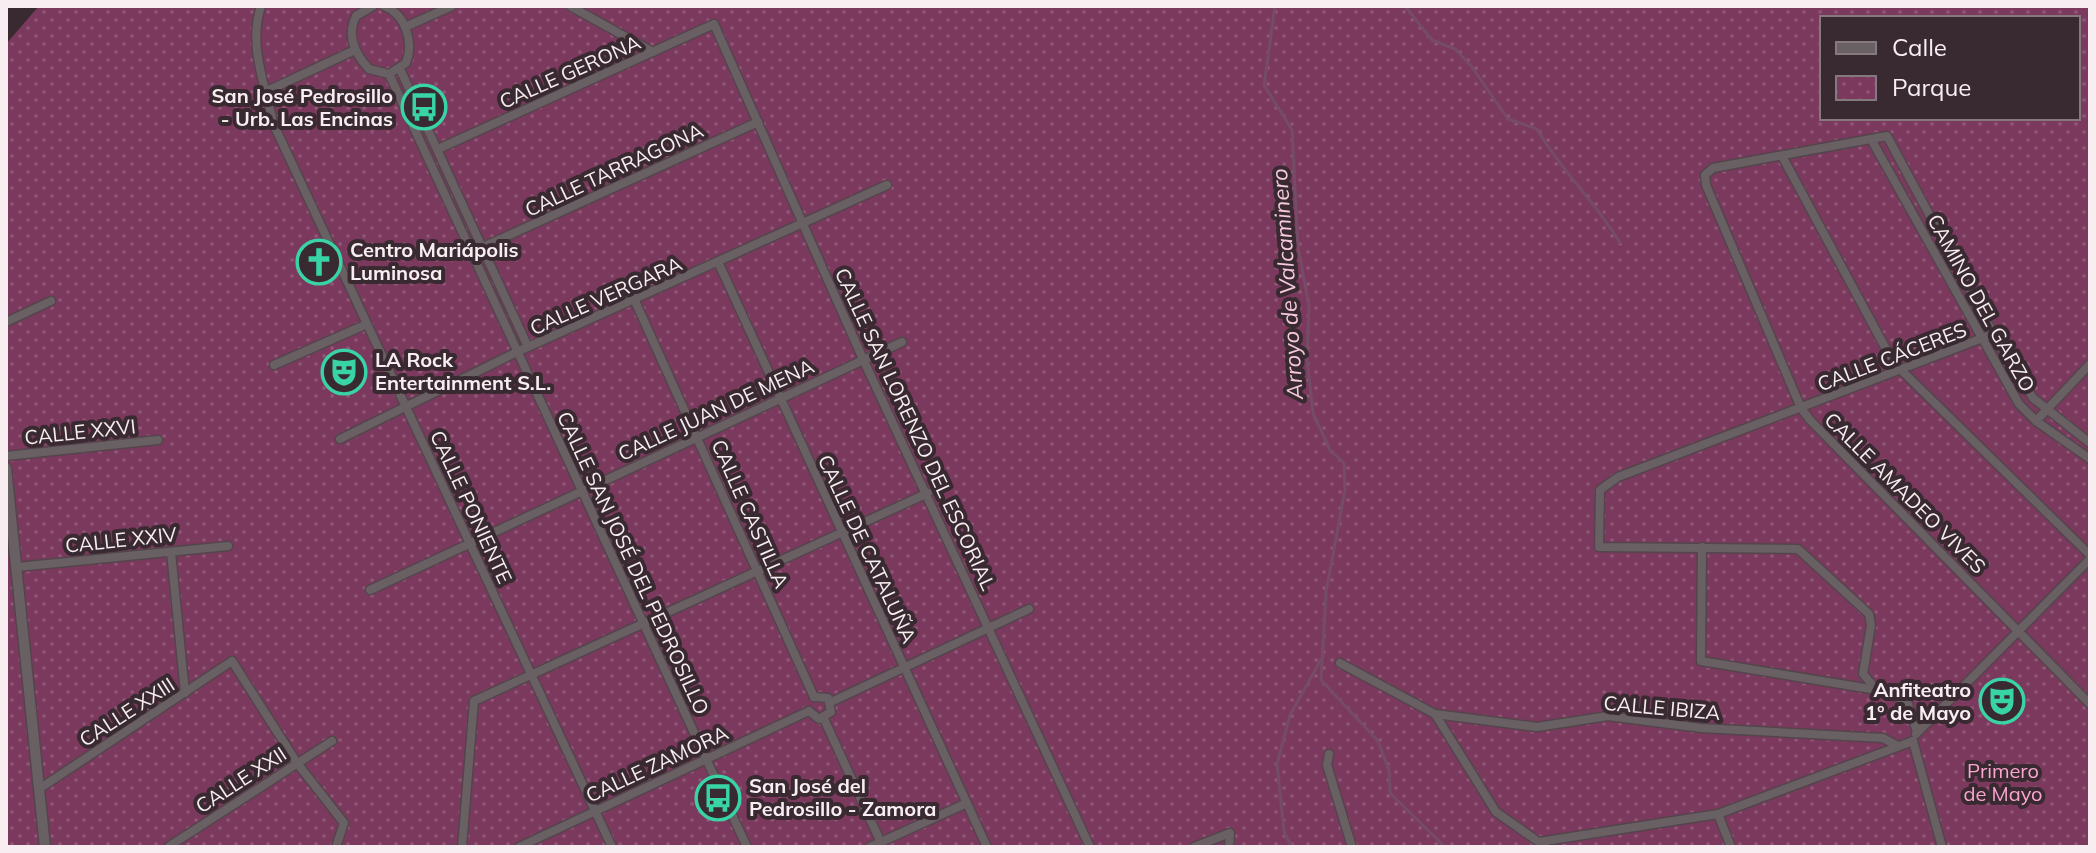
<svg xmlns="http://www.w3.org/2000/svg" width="2096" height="853" viewBox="0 0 2096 853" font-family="Mulish,sans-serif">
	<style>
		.park { fill: url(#park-dots); fill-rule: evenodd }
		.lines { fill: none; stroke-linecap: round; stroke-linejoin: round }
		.stream { stroke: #754c65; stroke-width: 3 }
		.minor-casing { stroke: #54454c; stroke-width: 11 }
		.tertiary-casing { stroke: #54454c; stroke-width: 13 }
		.minor { stroke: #686063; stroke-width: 8 }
		.tertiary { stroke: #686063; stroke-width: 10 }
		.labels { text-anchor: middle; stroke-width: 8; stroke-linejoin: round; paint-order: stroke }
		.street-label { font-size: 20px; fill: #f8eef2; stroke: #392a31 }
		.poi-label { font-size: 20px; font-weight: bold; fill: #f8eef2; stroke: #392a31; text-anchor: start }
		.park-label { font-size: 20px; fill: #faa4d0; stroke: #392a31 }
		.water-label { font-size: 22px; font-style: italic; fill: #f6c9de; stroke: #392a31 }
	</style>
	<defs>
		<pattern id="park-dots" width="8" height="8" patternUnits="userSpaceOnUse" patternTransform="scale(2)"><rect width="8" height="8" fill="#7c395e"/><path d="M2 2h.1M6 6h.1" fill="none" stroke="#8f5676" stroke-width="1.8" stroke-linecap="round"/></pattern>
	</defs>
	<rect width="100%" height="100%" fill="#392a31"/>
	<path class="park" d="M39,6H2090V847H6V44ZM1822,18H2078V118H1822Z"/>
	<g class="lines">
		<g class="stream">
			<path d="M1275,6L1264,85L1292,130L1298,247L1309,306L1307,359L1313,413L1330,450L1344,463L1345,490L1326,592L1321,680L1378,741L1389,770L1390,793L1445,847"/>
			<path d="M1405,6L1432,40L1455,49L1472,67L1508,119L1537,129C1561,171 1596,202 1620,243"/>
			<path d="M1292,847L1284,832L1277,764L1290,715L1323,656"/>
		</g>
		<g class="minor-casing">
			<g id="minor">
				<path d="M261,6C248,45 265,84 273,123L612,847"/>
				<path d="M373,6L356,16C346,36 355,54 369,69L389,74L406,63C414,43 406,14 384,6"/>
				<path d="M570,6L653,52"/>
				<path d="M405,27L452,6"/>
				<path d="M400,69L528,347"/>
				<path d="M389,74L747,847"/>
				<path d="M267,91L355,50"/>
				<path d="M1871,139L2019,404L2036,421L2090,459"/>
				<path d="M438,149L714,24L863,359L1090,847"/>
				<path d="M1782,156L1893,362L2090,555"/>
				<path d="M483,247L758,122"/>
				<path d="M719,264L987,847"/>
				<path d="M635,301L814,697"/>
				<path d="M6,322L51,301"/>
				<path d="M274,365L367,324"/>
				<path d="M2036,421L2090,364"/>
				<path d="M340,439L519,351L887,185"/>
				<path d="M2090,443L2033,398L2000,346L1887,136L1713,168L1705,175L1706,185L1801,408L1810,420L2090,704"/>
				<path d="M6,456L158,440"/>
				<path d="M1702,547L1701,661L1889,692L1908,704L1917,732"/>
				<path d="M171,552L185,693"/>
				<path d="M17,567L228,546"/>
				<path d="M370,590L902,342"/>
				<path d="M1340,663L1435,714L1537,727L1608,716L1701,728L1883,738L1896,745"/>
				<path d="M1876,689L1863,674L1871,625L1869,614L1798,549L1599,547L1600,490L1618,477L1993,334"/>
				<path d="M831,702L1029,609"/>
				<path d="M809,711L819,719L831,712L828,698L814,697"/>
				<path d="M1435,714L1496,812L1546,847"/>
				<path d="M824,719L883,847"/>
				<path d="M1916,734L2090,559"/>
				<path d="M1913,741L1942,847"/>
				<path d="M1329,754L1327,765L1352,847"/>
				<path d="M39,789L232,661L297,763L344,823L336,847"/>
				<path d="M1718,814L1731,847"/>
				<path d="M1539,842L1718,814L1913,741"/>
				<path d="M168,847L332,741"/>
				<path d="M462,847L474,701L928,493"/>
				<path d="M519,847L809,711"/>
				<path d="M870,847L967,803"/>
				<path d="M1194,847L1230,833L1229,847"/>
			</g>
		</g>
		<g class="tertiary-casing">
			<path id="tertiary" d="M6,468L45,847"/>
		</g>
		<use href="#minor" class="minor"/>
		<use href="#tertiary" class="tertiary"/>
	</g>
	<defs>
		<g id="bus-ring" transform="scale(2.3)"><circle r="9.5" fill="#392a31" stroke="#38d4a6" stroke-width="1.5"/><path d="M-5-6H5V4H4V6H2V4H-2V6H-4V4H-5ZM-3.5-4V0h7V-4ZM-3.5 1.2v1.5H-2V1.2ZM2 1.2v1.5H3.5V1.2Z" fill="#38d4a6"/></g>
		<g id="church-ring" transform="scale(2.3)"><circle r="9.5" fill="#392a31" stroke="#38d4a6" stroke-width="1.5"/><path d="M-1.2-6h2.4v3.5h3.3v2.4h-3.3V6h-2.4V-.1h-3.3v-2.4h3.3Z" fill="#38d4a6"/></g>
		<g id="theatre-ring" transform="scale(2.3)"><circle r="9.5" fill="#392a31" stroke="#38d4a6" stroke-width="1.5"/><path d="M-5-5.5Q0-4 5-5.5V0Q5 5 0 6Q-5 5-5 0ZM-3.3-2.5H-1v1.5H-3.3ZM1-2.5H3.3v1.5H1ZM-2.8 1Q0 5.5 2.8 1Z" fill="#38d4a6"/></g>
	</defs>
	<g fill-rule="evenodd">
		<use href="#bus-ring" x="424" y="107"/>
		<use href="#church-ring" x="319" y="262"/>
		<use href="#theatre-ring" x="344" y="372"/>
		<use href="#theatre-ring" x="2002" y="701"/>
		<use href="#bus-ring" x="718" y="798"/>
	</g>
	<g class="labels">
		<g class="street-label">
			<text transform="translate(570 72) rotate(-24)" y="7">CALLE GERONA</text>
			<text transform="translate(614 170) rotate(-25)" y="7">CALLE TARRAGONA</text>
			<text transform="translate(606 296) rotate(-24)" y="7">CALLE VERGARA</text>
			<text transform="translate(1981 303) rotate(61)" y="7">CAMINO DEL GARZO</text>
			<text transform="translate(1892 357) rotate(-21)" y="7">CALLE CÁCERES</text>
			<text transform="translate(716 410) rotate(-25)" y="7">CALLE JUAN DE MENA</text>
			<text transform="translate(915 429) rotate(65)" y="7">CALLE SAN LORENZO DEL ESCORIAL</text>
			<text transform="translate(80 432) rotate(-6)" y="7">CALLE XXVI</text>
			<text transform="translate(1905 493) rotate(45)" y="7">CALLE AMADEO VIVES</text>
			<text transform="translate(471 507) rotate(65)" y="7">CALLE PONIENTE</text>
			<text transform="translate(750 514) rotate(66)" y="7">CALLE CASTILLA</text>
			<text transform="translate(121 540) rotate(-6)" y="7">CALLE XXIV</text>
			<text transform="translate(867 549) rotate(65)" y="7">CALLE DE CATALUÑA</text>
			<text transform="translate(633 563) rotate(65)" y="7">CALLE SAN JOSÉ DEL PEDROSILLO</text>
			<text transform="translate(1662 708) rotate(5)" y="7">CALLE IBIZA</text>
			<text transform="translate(127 712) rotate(-33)" y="7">CALLE XXIII</text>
			<text transform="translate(657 764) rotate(-25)" y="7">CALLE ZAMORA</text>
			<text transform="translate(241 780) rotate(-33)" y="7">CALLE XXII</text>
		</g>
		<g class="poi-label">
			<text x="393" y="103" text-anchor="end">San José Pedrosillo<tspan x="393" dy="23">- Urb. Las Encinas</tspan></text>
			<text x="350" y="257">Centro Mariápolis<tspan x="350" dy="23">Luminosa</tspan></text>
			<text x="375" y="367">LA Rock<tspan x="375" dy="23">Entertainment S.L.</tspan></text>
			<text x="1971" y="697" text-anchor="end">Anfiteatro<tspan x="1971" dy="23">1° de Mayo</tspan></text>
			<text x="749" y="793">San José del<tspan x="749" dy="23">Pedrosillo - Zamora</tspan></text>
		</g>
		<g class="park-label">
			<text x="2003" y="778">Primero<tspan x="2003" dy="23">de Mayo</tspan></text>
		</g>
		<g class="water-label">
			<text transform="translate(1287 284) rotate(-94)" y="8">Arroyo de Valcaminero</text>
		</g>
	</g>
	<rect width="2096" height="853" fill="none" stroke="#f8eef2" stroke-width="16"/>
	<rect x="1820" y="16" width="260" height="104" fill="#392a31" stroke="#85787e" stroke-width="2"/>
	<rect x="1836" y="42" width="40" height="12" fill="#686063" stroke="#85787e" stroke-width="2"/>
	<text x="1892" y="56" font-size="24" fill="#f8eef2">Calle</text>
	<rect x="1836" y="76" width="40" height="24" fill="url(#park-dots)" stroke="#85787e" stroke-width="2"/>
	<text x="1892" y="96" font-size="24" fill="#f8eef2">Parque</text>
</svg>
